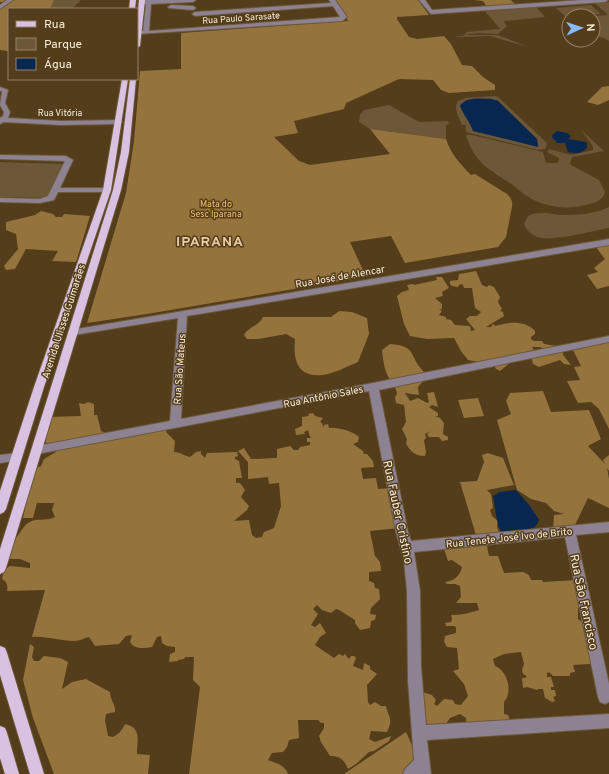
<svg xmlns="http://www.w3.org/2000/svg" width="609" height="774" viewBox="0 0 609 774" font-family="Overpass,sans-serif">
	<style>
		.green { fill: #6c5739; fill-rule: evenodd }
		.forest { fill: #95733d }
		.water { fill: #082750 }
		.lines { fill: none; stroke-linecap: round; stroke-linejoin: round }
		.minor-casing { stroke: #6e5939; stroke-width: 2 }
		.major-casing { stroke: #6e5939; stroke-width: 2 }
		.minor { fill: #8d8292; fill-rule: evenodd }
		.major { fill: #d8c1e1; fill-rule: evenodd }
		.labels { text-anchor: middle; stroke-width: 3; stroke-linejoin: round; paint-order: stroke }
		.far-street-label { font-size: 9px; fill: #fbedda; stroke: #533d1a }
		.far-park-label { font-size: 9px; fill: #f4c072; stroke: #533d1a }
		.street-label { font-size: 10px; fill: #fbedda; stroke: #533d1a }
		.near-street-label { font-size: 12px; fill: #fbedda; stroke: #533d1a }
		.district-label { font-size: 14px; font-weight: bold; letter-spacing: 1px; fill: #e8cda7; stroke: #533d1a }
	</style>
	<rect width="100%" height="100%" fill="#533d1a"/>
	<g class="green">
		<path d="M55,0H81L72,9L46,8Z"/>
		<path d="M609,2V41L604,38L593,36V16L608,15L595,3Z"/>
		<path d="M591,5L601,14L566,17L556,8Z"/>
		<path d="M536,7L545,17L505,21L504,22L507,26L498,34L477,33L464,35H498L528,47L490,36L460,37L453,36H463L467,32L500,29L485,11Z"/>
		<path d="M495,96L498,97L546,142L547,144L545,149L538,150L466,132V125H462C459,117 453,108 458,101L466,98ZM497,100L537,139L538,146L473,131L471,124Z"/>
		<path d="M389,105L419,122L448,121L449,124L446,125V139L370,129L359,122L360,115L364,110Z"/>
		<path d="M581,130L604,151L572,157L570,163L571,165L599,180L605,192C603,200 597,202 589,204C571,210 547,208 530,198C523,194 517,188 510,183C488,169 474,162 466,135H472L543,152L546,163H558L559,158L547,152L549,149L571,155L593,150V146Z"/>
		<path d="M0,162L65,164L47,198L0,197Z"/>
		<path d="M609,207V228C592,231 552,242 537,237C531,234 526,230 524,224L528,216C539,210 551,214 562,215C577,215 596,214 609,207Z"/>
	</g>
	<g class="forest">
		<path d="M0,0H54L50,9H9V51H8L0,50V10L9,2H0Z"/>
		<path d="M336,0H418L429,15L397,17V19L409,37L417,39L444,36L451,44L462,65L472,66L483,77L495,85V90L449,93L441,90L433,80L399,79L346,103L344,109L294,121L298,133L274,137L299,161L310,165L390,154L370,129L446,139C451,154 460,164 471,175L475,174L507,194C511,198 513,201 512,207L506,237L498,247L405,263L391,236L350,242L363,270L358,278L147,314L87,323L126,193L134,141L140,71L181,69V33L348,21Z"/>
		<path d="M474,0H511L517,6L487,7L483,1Z"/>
		<path d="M609,86V100L598,105L587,102L602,87Z"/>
		<path d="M41,211L53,214L56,217H62L64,214L90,216L76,262L52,261L58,251L26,249L15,269L6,270L4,266L18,249L16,234L6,230V222L35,215Z"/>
		<path d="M609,245V286L597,289L587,275L598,272L594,268L605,259L596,247Z"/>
		<path d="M476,271L482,285L487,287L489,285L494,287L500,297L498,302L502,309L500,311L503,312L504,316L486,327H491L492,325L494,324L495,326C508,322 525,320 535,331V334L531,337V339L534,341H542L544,344L557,346L563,352V355L571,365L564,364L560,360L539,367L533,364L531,357L542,350L541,347H532L534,350L508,356L511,362L500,371L496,369L491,360L478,362L468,360L461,351L454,338L427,339L410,336L404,324L397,296L402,292L409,290L407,285L413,284L414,285L437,280L436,277H442L449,288L442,292L443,296L435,298L442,304V309H439L442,311L439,315L446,317V319L451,320L455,325L470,326L471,331L475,330L466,319L470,316H477L481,312L475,308L472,288H464L463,285L460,284L458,287L452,286L450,284V281L458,280L459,274Z"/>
		<path d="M339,311L352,312L367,318L369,334L358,362C348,366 333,374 323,375C297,378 293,360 295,339L286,334L258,339H247L244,335C249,326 259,326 263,317H331Z"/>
		<path d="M609,342V429L599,409L591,402L578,403L567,381L580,380L574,367L581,366L571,346Z"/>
		<path d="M390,344C418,346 408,356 424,372L425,379L418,387L419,395L405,393L410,401L418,398L427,403L429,402L427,393L434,392L438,407L432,405L429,407L438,413V416H435L440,418L444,423L443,434L448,437V440L442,441L439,437H429L427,434L431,431L425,434L426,438L424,440L426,452L425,456C415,456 411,452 406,444L407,439L402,429L406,422L404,405L396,403L395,397L397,394C396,386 391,383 388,376C384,369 383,359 382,350Z"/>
		<path d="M543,391L551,412L589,410L601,439L588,446L605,464L603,460L609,455V471L607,468L609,479V508L588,498L575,525L553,528L554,515L564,514L554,511L546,503L531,499L517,490L497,420L511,414L506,401L510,393Z"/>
		<path d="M478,398L484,416L464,418L458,400Z"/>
		<path d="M88,402L94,404V415H97L101,431L105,433L123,430L167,428L166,432L175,441L174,452C181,452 184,456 190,457L196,452L201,451V454L205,458L207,453L237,452L238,456L235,457V459L239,461L242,478H236V483H240L245,490L241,497L249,506L247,510L234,521L249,520L252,535L256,538L262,537L264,532L274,528L281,506L279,483L269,484L268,477L248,479V462L238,451L244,448L251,459L277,458V449L290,446L294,450H298L300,447L310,445V442H307V438H312L310,437L308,430L304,432L305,434L296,435L295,429L302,426V417L309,416L308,414L313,413L315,416L323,418L320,422L322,423L323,427L324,425L328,424L329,428C337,427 353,431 359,437L358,442L353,444L363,451L364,454H367L373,461L374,467L361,468L363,479L376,478L378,489L392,488L399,528L370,531L375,556L380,562L381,571L369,572V581L374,583L375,588L379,589L380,599L371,608L370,614L376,615L375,620L371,621L370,628L360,630L355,623V620L339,610L336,609L331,613L322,610L317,605L313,609L318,614L311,625L315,627L320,623L326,633L320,637L315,645L334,658L339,654L343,656L345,654L349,659L351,656H354L356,658L353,666L363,670L364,663L370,666V669L377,674L367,685L368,702L370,705L375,702L381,706H386C388,717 394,718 387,732L371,731L369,739L375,742L391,736L389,741L374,751L369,752L356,764L348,769C344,760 341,756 330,756L321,742L319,736L324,728V723H321L318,720H298L299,738L289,740L287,747L283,752L272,753L268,760C276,763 285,765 288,774H189L200,687L193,680L194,657H185L184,659L178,660V661L169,662L170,654L175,652V647L167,646L162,643L161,636L157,637L152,647C144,648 135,650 130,642L132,635L126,636L119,644L95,646L89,637C84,638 80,641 74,641C59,641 46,636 32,637L45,590L7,591C8,585 7,582 2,579L4,570L10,566L30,568V563L20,559H8L12,542C19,537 21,528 28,523C36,517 46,522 55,517L52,510L54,503H37L33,518H23L32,474L36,468L41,466L44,459L56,452V450L62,442L47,445L45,440L48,417L81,416L79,403L84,404Z"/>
		<path d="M488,453L503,458L514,485L487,490L491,494L493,508L490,510L492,516L498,521L497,527L499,532L476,535L460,482L477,481L484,462L482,455Z"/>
		<path d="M483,544L487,546L489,556H498L504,573L523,572L529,575L531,580H542L543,582L576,580L579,592L576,594L577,597L582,598L581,607L578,608V619L588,626L594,674L590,664L573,665L575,672L570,673V676H553L549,672L547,673V677H551L554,687H551V690H555L556,696L553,697L555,701L552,702L545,698L543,689H538L537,690L527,687L523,688L522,678H525L527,676L523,674L522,670L524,664L521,652L504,654L493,659L495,666C508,671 513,692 504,702V714L508,715L510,720L505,723L467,726L466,718L460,714L450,718L445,725H427L426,722L422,724V692L432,695L436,700L434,704L437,706L444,699L453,700L455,704L461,705L468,696L464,684L453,671L459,669L457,648L447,647L444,642L445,636L456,633V627L454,626H446L445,623L451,622L452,619L451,615C461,615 470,613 479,610L477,603H456L461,597L460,586L455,584H447L445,582C454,581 460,576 462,567L452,560L448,561L444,549Z"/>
		<path d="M30,644L34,647L32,657L34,661H39L44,656L60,658L68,662L62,689L72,682L86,679L110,692C110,700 116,705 115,712L106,714L105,720L108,736L113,737C119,734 122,730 125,724C142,727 137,741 137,754L150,755L148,774H54L33,718L23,680Z"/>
		<path d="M406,732L425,774H344Z"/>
	</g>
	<g class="water">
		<path d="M492,99L498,101L537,139L538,147L473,131C470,122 464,116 460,106C466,96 482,99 492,99Z"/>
		<path d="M556,131L567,133L571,136L565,143H557L552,137V135L555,133Z"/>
		<path d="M569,139L586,142L587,144V148C581,154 576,154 568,152L565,143Z"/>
		<path d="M516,490L530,506L539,520C535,534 514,533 502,533L498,526L493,496L500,492Z"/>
	</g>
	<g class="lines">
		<g class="minor-casing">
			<g id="minor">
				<path d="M7,0H13L0,9V5Z"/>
				<path d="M146,0H196L193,2L151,4L149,31L340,17L333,6L195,16L192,14L195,12L331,3L329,0H335L347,17L342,21L137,34V32L143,31L146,4L138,3Z"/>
				<path d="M419,0H425L432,10L582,0H608L605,2L431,14Z"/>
				<path d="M171,5L193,6L196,8L193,10L169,8L168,7Z"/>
				<path d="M0,87L8,90L5,103L10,112L8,118L61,121L119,120L122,122L119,124L61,125L4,122L0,124V118L3,116L4,112L0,105L2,91H0Z"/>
				<path d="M0,155L66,156L73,160L60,188H107L111,190L107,192H58L54,200L40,203L0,202V198L40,199L48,196L65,161L0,159Z"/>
				<path d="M609,239V245L187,316L181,419L373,383L609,336V342L379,390L408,532L411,541L609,522V532L576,535L609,684V702L605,704L600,702L598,697L565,537L414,552L420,591L421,667L426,725L609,714V728L427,740L431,774H403L405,769L414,760L408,681L407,591L404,561L396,532L369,391L37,454L33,453L32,450L33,447L37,446L170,421L178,318L74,335L71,334L69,332L71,330Z"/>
				<path d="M17,453L21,454L22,457L21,460L0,463V455Z"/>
			</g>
		</g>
		<g class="major-casing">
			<g id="major">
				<path d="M130,0H136L135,9H129Z"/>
				<path d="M139,0H145L140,46L137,48V21Z"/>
				<path d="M122,79H128L111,190L44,387L6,509L4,512L0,514V491L34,387L103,190Z"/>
				<path d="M130,79H136L129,152L121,190L6,568L4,572L0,574V549L113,190L121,152Z"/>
				<path d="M0,646L5,648L7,653L44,774H30L0,675Z"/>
				<path d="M0,726L5,728L7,733L19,774H5L0,758Z"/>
			</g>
		</g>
		<use href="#minor" class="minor"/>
		<use href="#major" class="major"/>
	</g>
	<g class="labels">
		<g class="far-street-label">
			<text transform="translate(241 18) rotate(-4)" y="3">Rua Paulo Sarasate</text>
			<text x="60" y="116">Rua Vitória</text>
		</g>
		<g class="far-park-label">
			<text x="216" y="207">Mata do<tspan x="216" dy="10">Sesc Iparana</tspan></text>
		</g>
		<g class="street-label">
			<text transform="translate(340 276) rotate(-10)" y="4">Rua José de Alencar</text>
			<text transform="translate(63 321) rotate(-72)" y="4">Avenida Ulisses Guimarães</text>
			<text transform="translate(179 369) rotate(-86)" y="4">Rua São Mateus</text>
			<text transform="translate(323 396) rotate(-11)" y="4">Rua Antônio Sales</text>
			<text transform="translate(509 537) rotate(-6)" y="4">Rua Tenete José Ivo de Brito</text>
		</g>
		<g class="near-street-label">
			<text transform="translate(398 512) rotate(78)" y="4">Rua Fauber Cristino</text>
			<text transform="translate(584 602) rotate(78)" y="4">Rua São Francisco</text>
		</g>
		<g class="district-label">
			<text x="210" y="246">IPARANA</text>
		</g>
	</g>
	<rect x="8" y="8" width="130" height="72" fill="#533d1a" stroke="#968367"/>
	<rect x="16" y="21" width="20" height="6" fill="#d8c1e1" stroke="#968367"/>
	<text x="44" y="28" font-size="12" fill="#fbedda">Rua</text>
	<rect x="16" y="38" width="20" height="12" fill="#6c5739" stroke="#968367"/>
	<text x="44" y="48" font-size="12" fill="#fbedda">Parque</text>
	<rect x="16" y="58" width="20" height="12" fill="#082750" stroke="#968367"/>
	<text x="44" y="68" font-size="12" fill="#fbedda">Água</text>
	<g transform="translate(581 28) rotate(87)"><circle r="19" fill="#533d1a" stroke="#968367"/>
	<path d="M0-3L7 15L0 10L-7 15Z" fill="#8abafc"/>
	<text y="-6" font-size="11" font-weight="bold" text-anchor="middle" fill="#fbedda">N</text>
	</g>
</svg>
